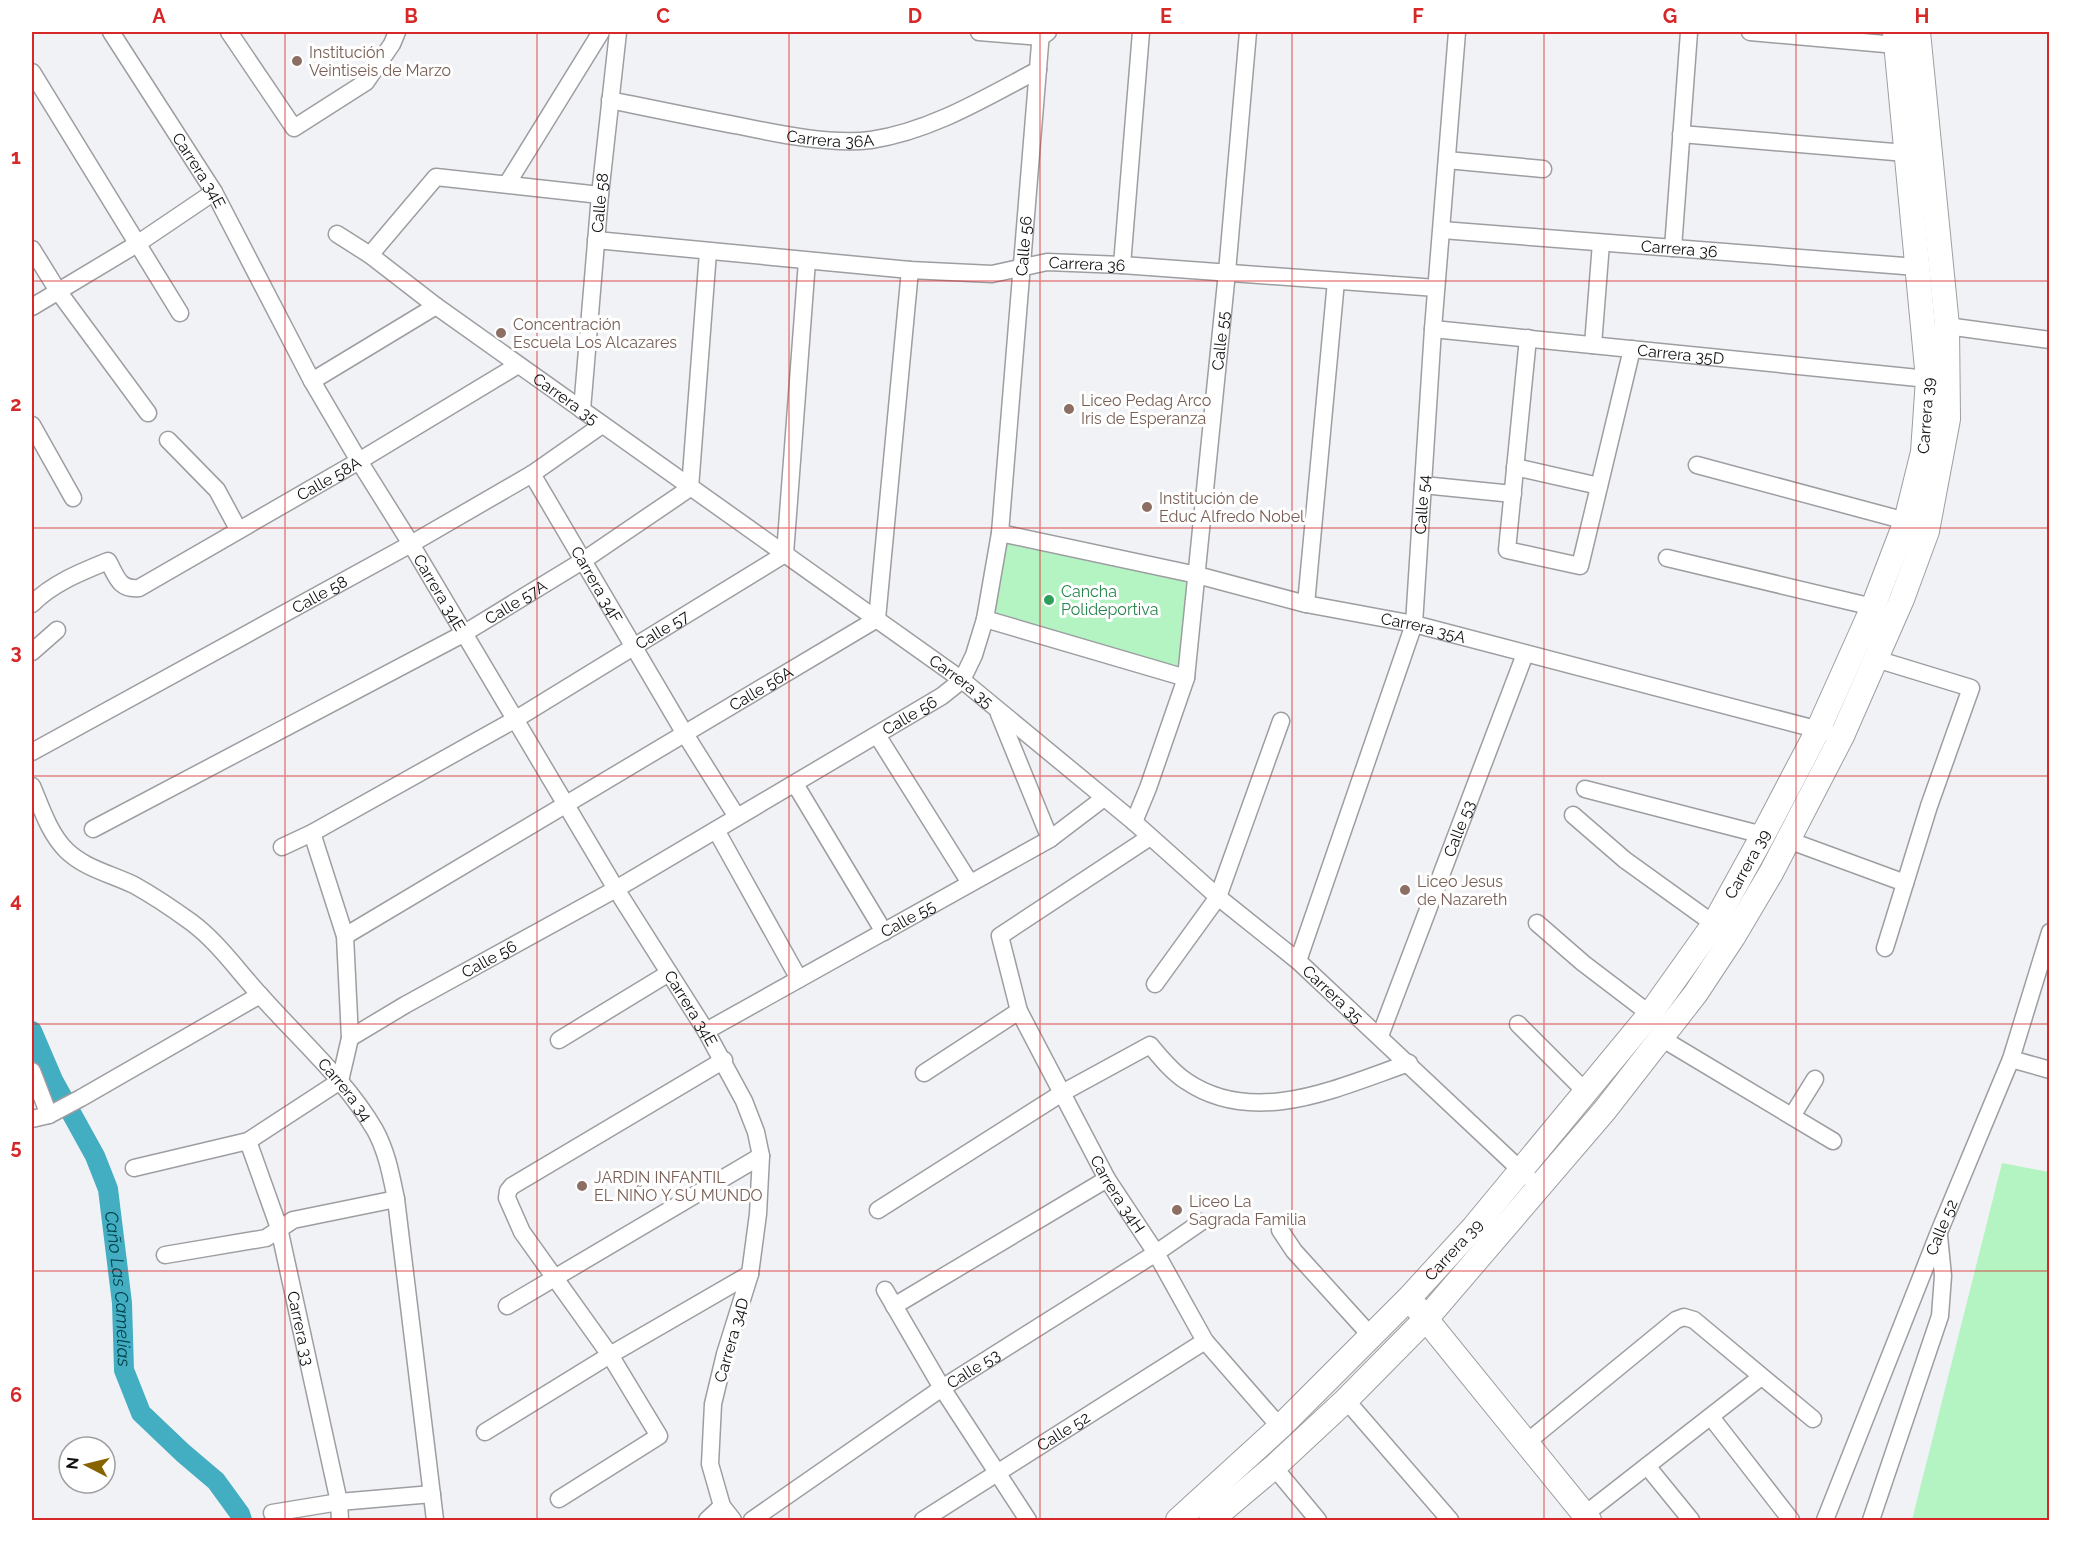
<svg xmlns="http://www.w3.org/2000/svg" width="2081" height="1552" viewBox="0 0 2081 1552" font-family="Raleway,sans-serif">
	<style>
		.green { fill: #b4f4c2 }
		.lines { fill: none; stroke-linecap: round; stroke-linejoin: round }
		.canal { stroke: #43adc1; stroke-width: 20 }
		.street-casing { stroke: #9d9ea1; stroke-width: 19 }
		.secondary-casing { stroke: #9d9ea1; stroke-width: 26 }
		.street { stroke: #fff; stroke-width: 16 }
		.secondary { stroke: #fff; stroke-width: 24 }
		.grid { fill: none; stroke: #d62828; stroke-width: 1.5; stroke-opacity: 0.55 }
		.education-dot { fill: #8d6e63; stroke: #fff; stroke-width: 2 }
		.leisure-dot { fill: #2e9e5b; stroke: #fff; stroke-width: 2 }
		.labels { text-anchor: middle; stroke-width: 6; stroke-linejoin: round; paint-order: stroke }
		.education-label { font-size: 16px; fill: #785e54; stroke: #fff; text-anchor: start }
		.street-label { font-size: 16px; fill: #101011; stroke: #fff }
		.leisure-label { font-size: 16px; fill: #27864d; stroke: #fff; text-anchor: start }
		.water-label { font-size: 18px; font-style: italic; fill: #00424d; stroke: #fff }
		.neatline { fill: none; stroke: #d62828; stroke-width: 2 }
		.grid-label { font-size: 20px; text-anchor: middle; font-weight: bold; fill: #d62828 }
	</style>
	<rect width="100%" height="100%" fill="#f1f2f5"/>
	<g class="green">
		<path d="M1000,533L1197,575L1186,678L985,619Z"/>
		<path d="M2002,1163L2049,1172V1520H1912Z"/>
	</g>
	<g class="lines">
		<path class="canal" id="s1" d="M32,1031L53,1080L95,1156L108,1189L122,1303L124,1370L141,1413L183,1453L216,1481L240,1514L242,1520"/>
		<g class="street-casing">
			<g id="street">
				<path id="s2" d="M111,32L214,192L312,381L359,461L411,544L616,889L706,1031L744,1101L756,1132L761,1156L758,1214L750,1274L725,1354L713,1404L710,1464L722,1506L733,1520"/>
				<path d="M229,32L294,128L366,82L392,44L397,32"/>
				<path d="M979,32L1041,37L1048,32"/>
				<path d="M1750,32L1896,45"/>
				<path d="M32,72L180,313"/>
				<path id="s3" d="M610,100C654,109 697,118 740,126C778,134 832,145 871,140C931,131 985,98 1038,70"/>
				<path d="M1681,134L1906,153"/>
				<path d="M1447,160L1543,169"/>
				<path d="M507,184L601,32"/>
				<path id="s4" d="M1442,230L1917,267"/>
				<path id="s5" d="M337,234L370,255L436,306L962,680L1134,822L1218,897L1298,961L1528,1177"/>
				<path id="s6" d="M596,240L910,270L992,274L1047,262L1122,265L1436,288"/>
				<path d="M1673,248L1689,32"/>
				<path d="M32,249L58,291L148,413"/>
				<path d="M370,255L436,177L600,195"/>
				<path d="M1122,265L1141,32"/>
				<path d="M32,307L137,244L214,192"/>
				<path d="M1947,326L2050,340"/>
				<path id="s7" d="M1433,329L1928,379"/>
				<path d="M1528,338L1507,550L1580,566L1632,349"/>
				<path d="M1593,345L1601,243"/>
				<path d="M312,381L436,306"/>
				<path id="s8" d="M582,410L600,195L618,32"/>
				<path d="M32,425L73,498"/>
				<path d="M168,440L217,490L238,529"/>
				<path d="M1697,465L1906,521"/>
				<path d="M1515,467L1599,486"/>
				<path id="s9" d="M532,474L685,734L737,817"/>
				<path d="M1423,485L1513,494"/>
				<path id="s10" d="M1000,533L1197,575L1306,604L1414,624L1827,732"/>
				<path d="M1667,558L1873,607"/>
				<path id="s11" d="M32,604C53,583 81,572 108,561C117,577 119,590 139,588L359,461L518,365"/>
				<path d="M1306,604L1336,281"/>
				<path d="M985,619L1186,678"/>
				<path d="M32,652L57,630"/>
				<path d="M1876,659L1971,688L1929,806L1885,948"/>
				<path d="M999,714L1050,839"/>
				<path d="M877,735L970,883"/>
				<path id="s12" d="M32,752L411,544L532,474L602,425"/>
				<path d="M795,784L884,932"/>
				<path id="s13" d="M32,786C41,807 49,833 66,850C84,868 111,874 134,885C154,896 173,909 191,922C218,942 238,971 260,995C298,1038 346,1080 375,1130C387,1152 391,1175 396,1199L435,1520"/>
				<path d="M1585,789L1763,835"/>
				<path d="M1573,815L1625,860L1714,924"/>
				<path id="s14" d="M1134,822L1148,788L1186,678L1227,272L1248,32"/>
				<path id="s15" d="M93,829L463,634L584,560L690,488L708,252"/>
				<path d="M716,830L799,979"/>
				<path id="s16" d="M1150,837L1000,936L1019,1011L1107,1179L1156,1253L1205,1341L1280,1427"/>
				<path d="M1788,840L1905,883"/>
				<path id="s17" d="M282,847L312,833L516,719L785,554L807,261"/>
				<path d="M1537,923L1583,963L1650,1014"/>
				<path id="s18" d="M345,936L877,619L910,270"/>
				<path id="s19" d="M1298,961L1414,624L1433,329L1457,32"/>
				<path d="M1155,984L1218,897L1281,721"/>
				<path d="M1518,1024L1586,1092"/>
				<path id="s20" d="M706,1031L1050,839L1104,798"/>
				<path id="s21" d="M1380,1036L1525,654"/>
				<path id="s22" d="M350,1038L405,1005L616,889L942,696L962,680L974,655L985,619L1000,533L1041,32"/>
				<path d="M1661,1038L1833,1141"/>
				<path d="M559,1040L669,973"/>
				<path d="M2011,1059L2050,1070"/>
				<path d="M32,1071L49,1115"/>
				<path d="M924,1073L1019,1011"/>
				<path d="M1792,1116L1815,1079"/>
				<path d="M32,1119L49,1115L81,1098L260,995"/>
				<path id="s23" d="M248,1141L279,1228L339,1502L340,1520"/>
				<path d="M134,1168L248,1141L340,1081L350,1038L345,936L312,833"/>
				<path d="M878,1210L1062,1093L1150,1045C1161,1058 1172,1072 1186,1081C1255,1128 1339,1087 1409,1063"/>
				<path d="M1280,1230L1294,1251L1372,1337"/>
				<path d="M165,1255L266,1238L293,1220L396,1199"/>
				<path d="M885,1290L942,1388L1028,1520"/>
				<path d="M507,1306L761,1156"/>
				<path d="M894,1306L1107,1179"/>
				<path d="M1346,1400L1450,1520"/>
				<path d="M1711,1417L1791,1520"/>
				<path d="M485,1432L610,1355L750,1274"/>
				<path d="M1526,1443L1676,1320L1684,1317L1694,1320L1813,1419"/>
				<path d="M1647,1466L1691,1520"/>
				<path d="M1274,1467L1318,1520"/>
				<path d="M559,1499L659,1436L610,1355L522,1232L507,1198L508,1191L512,1186L724,1060"/>
				<path d="M272,1513L339,1502L432,1494"/>
				<path d="M1584,1515L1761,1377"/>
				<path d="M707,1520L722,1506"/>
				<path id="s24" d="M752,1520L942,1388L1156,1253L1201,1222"/>
				<path id="s25" d="M923,1520L1205,1341"/>
				<path id="s26" d="M1825,1520L1939,1232L2011,1059L2050,932"/>
				<path d="M1871,1520L1940,1316L1943,1276L1939,1236"/>
			</g>
		</g>
		<g class="secondary-casing">
			<g id="secondary">
				<path d="M1417,1308L1589,1520"/>
				<path id="s27" d="M1178,1520L1280,1427L1409,1298L1474,1227L1650,1014L1714,924L1763,835L1818,730L1873,607L1906,521L1923,452L1928,379L1895,32"/>
				<path d="M1211,1520L1274,1467L1346,1400L1426,1319L1605,1110L1696,993L1733,937L1771,873L1842,736L1902,599L1927,531L1948,419L1947,326L1918,32"/>
			</g>
		</g>
		<use href="#street" class="street"/>
		<use href="#secondary" class="secondary"/>
	</g>
	<path class="grid" d="M285,32V1520M537,32V1520M789,32V1520M1040,32V1520M1292,32V1520M1544,32V1520M1796,32V1520M32,281H2050M32,528H2050M32,776H2050M32,1024H2050M32,1271H2050"/>
	<g class="education-dot">
		<circle cx="297" cy="61" r="6"/>
		<circle cx="501" cy="333" r="6"/>
		<circle cx="1069" cy="409" r="6"/>
		<circle cx="1147" cy="507" r="6"/>
		<circle cx="1405" cy="890" r="6"/>
		<circle cx="582" cy="1186" r="6"/>
		<circle cx="1177" cy="1210" r="6"/>
	</g>
	<circle class="leisure-dot" cx="1049" cy="600" r="6"/>
	<g class="labels">
		<g class="education-label">
			<text x="309" y="58">Institución<tspan x="309" dy="18">Veintiseis de Marzo</tspan></text>
			<text x="513" y="330">Concentración<tspan x="513" dy="18">Escuela Los Alcazares</tspan></text>
			<text x="1081" y="406">Liceo Pedag Arco<tspan x="1081" dy="18">Iris de Esperanza</tspan></text>
			<text x="1159" y="504">Institución de<tspan x="1159" dy="18">Educ Alfredo Nobel</tspan></text>
			<text x="1417" y="887">Liceo Jesus<tspan x="1417" dy="18">de Nazareth</tspan></text>
			<text x="594" y="1183">JARDIN INFANTIL<tspan x="594" dy="18">EL NIÑO Y SU MUNDO</tspan></text>
			<text x="1189" y="1207">Liceo La<tspan x="1189" dy="18">Sagrada Familia</tspan></text>
		</g>
		<g class="street-label">
			<text dy="6" stroke="none"><textPath href="#s3" startOffset="224">Carrera 36A</textPath></text>
			<text dy="6" stroke="none"><textPath href="#s2" startOffset="164">Carrera 34E</textPath></text>
			<text dy="6" stroke="none"><textPath href="#s8" startOffset="208">Calle 58</textPath></text>
			<text dy="6" stroke="none"><textPath href="#s22" startOffset="1150">Calle 56</textPath></text>
			<text dy="6" stroke="none"><textPath href="#s4" startOffset="238">Carrera 36</textPath></text>
			<text dy="6" stroke="none"><textPath href="#s6" startOffset="494">Carrera 36</textPath></text>
			<text dy="6" stroke="none"><textPath href="#s14" startOffset="492">Calle 55</textPath></text>
			<text dy="6" stroke="none"><textPath href="#s7" startOffset="249">Carrera 35D</textPath></text>
			<text dy="6" stroke="none"><textPath href="#s5" startOffset="282">Carrera 35</textPath></text>
			<text dy="6" stroke="none"><textPath href="#s27" startOffset="1358">Carrera 39</textPath></text>
			<text dy="6" stroke="none"><textPath href="#s11" startOffset="352">Calle 58A</textPath></text>
			<text dy="6" stroke="none"><textPath href="#s19" startOffset="476">Calle 54</textPath></text>
			<text dy="6" stroke="none"><textPath href="#s9" startOffset="128">Carrera 34F</textPath></text>
			<text dy="6" stroke="none"><textPath href="#s12" startOffset="328">Calle 58</textPath></text>
			<text dy="6" stroke="none"><textPath href="#s2" startOffset="650">Carrera 34E</textPath></text>
			<text dy="6" stroke="none"><textPath href="#s15" startOffset="480">Calle 57A</textPath></text>
			<text dy="6" stroke="none"><textPath href="#s10" startOffset="434">Carrera 35A</textPath></text>
			<text dy="6" stroke="none"><textPath href="#s17" startOffset="438">Calle 57</textPath></text>
			<text dy="6" stroke="none"><textPath href="#s5" startOffset="768">Carrera 35</textPath></text>
			<text dy="6" stroke="none"><textPath href="#s18" startOffset="484">Calle 56A</textPath></text>
			<text dy="6" stroke="none"><textPath href="#s22" startOffset="646">Calle 56</textPath></text>
			<text dy="6" stroke="none"><textPath href="#s21" startOffset="222">Calle 53</textPath></text>
			<text dy="6" stroke="none"><textPath href="#s27" startOffset="872">Carrera 39</textPath></text>
			<text dy="6" stroke="none"><textPath href="#s20" startOffset="231">Calle 55</textPath></text>
			<text dy="6" stroke="none"><textPath href="#s22" startOffset="160">Calle 56</textPath></text>
			<text dy="6" stroke="none"><textPath href="#s5" startOffset="1254">Carrera 35</textPath></text>
			<text dy="6" stroke="none"><textPath href="#s2" startOffset="1136">Carrera 34E</textPath></text>
			<text dy="6" stroke="none"><textPath href="#s13" startOffset="446">Carrera 34</textPath></text>
			<text dy="6" stroke="none"><textPath href="#s16" startOffset="465">Carrera 34H</textPath></text>
			<text dy="6" stroke="none"><textPath href="#s26" startOffset="315">Calle 52</textPath></text>
			<text dy="6" stroke="none"><textPath href="#s27" startOffset="386">Carrera 39</textPath></text>
			<text dy="6" stroke="none"><textPath href="#s23" startOffset="195">Carrera 33</textPath></text>
			<text transform="translate(731 1340) rotate(-74)" y="6">Carrera 34D</text>
			<text dy="6" stroke="none"><textPath href="#s24" startOffset="268">Calle 53</textPath></text>
			<text dy="6" stroke="none"><textPath href="#s25" startOffset="166">Calle 52</textPath></text>
		</g>
		<g class="leisure-label">
			<text x="1061" y="597">Cancha<tspan x="1061" dy="18">Polideportiva</tspan></text>
		</g>
		<g class="water-label">
			<text dy="6" stroke="none"><textPath href="#s1" startOffset="276">Caño Las Camelias</textPath></text>
		</g>
	</g>
	<rect width="2081" height="1552" fill="none" stroke="#ffffff" stroke-width="66"/>
	<g transform="translate(87 1465) rotate(277)"><circle r="28" fill="#ffffff" stroke="#9f9fa0" stroke-width="1.5"/>
	<path d="M0-4.5L10 22L0 15L-10 22Z" fill="#876300"/>
	<text y="-9" font-size="16" font-weight="bold" text-anchor="middle" fill="#101011">N</text>
	</g>
	<rect x="33" y="33" width="2015" height="1486" class="neatline"/>
	<g class="grid-label">
		<text x="159" y="23">A</text>
		<text x="411" y="23">B</text>
		<text x="663" y="23">C</text>
		<text x="915" y="23">D</text>
		<text x="1166" y="23">E</text>
		<text x="1418" y="23">F</text>
		<text x="1670" y="23">G</text>
		<text x="1922" y="23">H</text>
		<text x="16" y="164">1</text>
		<text x="16" y="411">2</text>
		<text x="16" y="659">3</text>
		<text x="16" y="907">4</text>
		<text x="16" y="1154">5</text>
		<text x="16" y="1402">6</text>
	</g>
</svg>
